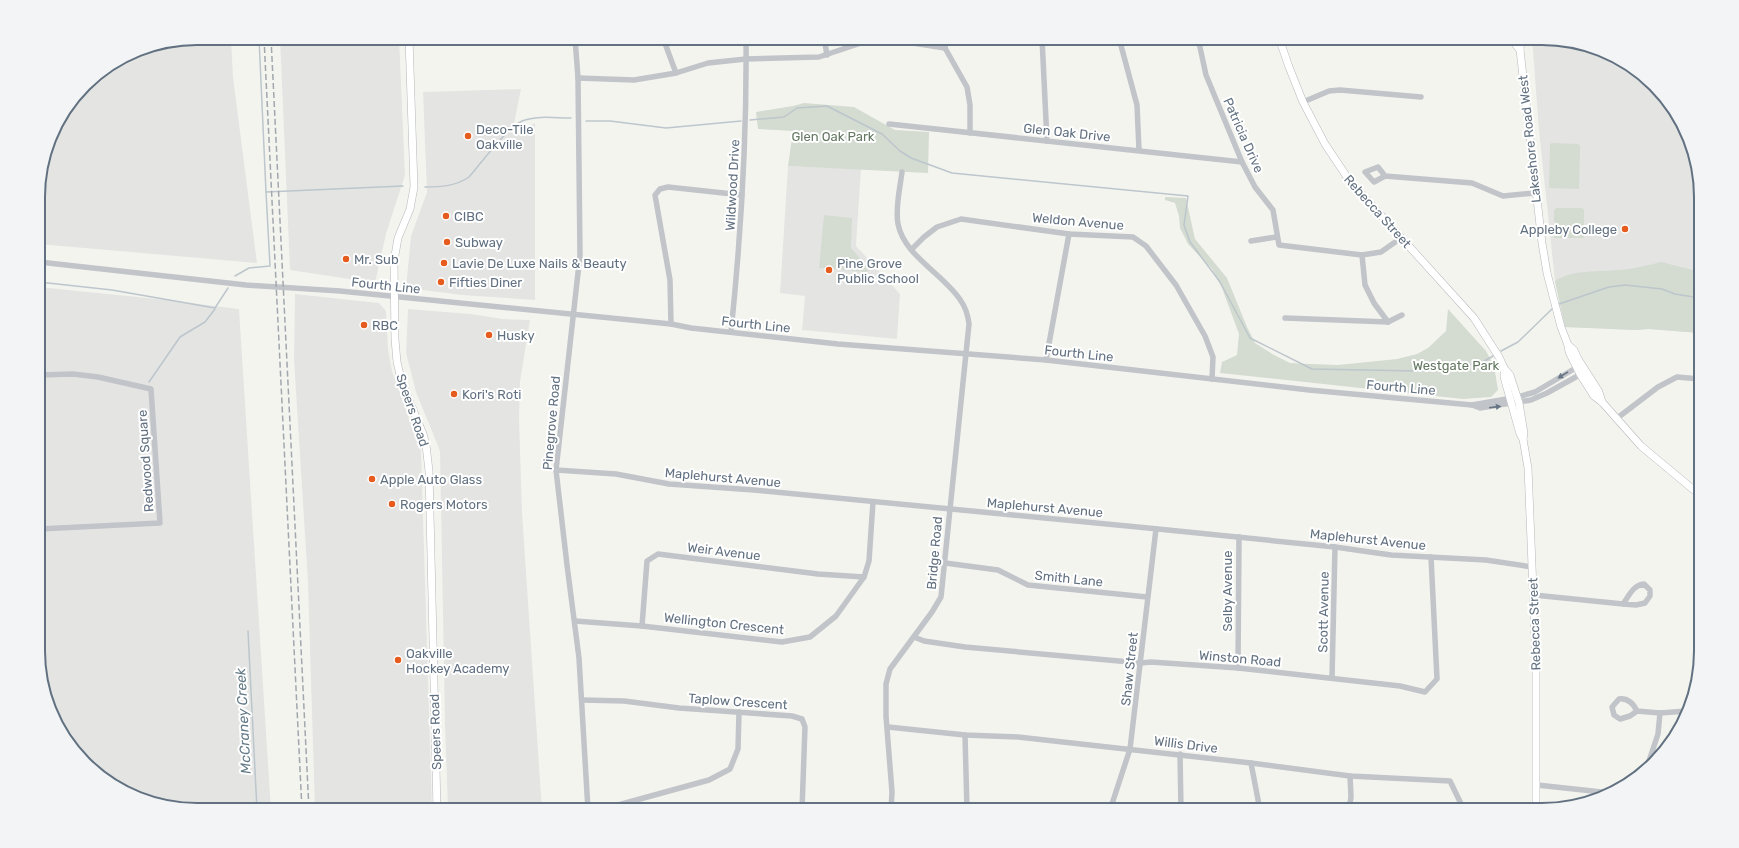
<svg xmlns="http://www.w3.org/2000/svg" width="1739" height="848" viewBox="0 0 1739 848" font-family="Rubik,sans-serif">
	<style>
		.built { fill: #e4e5e3 }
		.green { fill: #d4dbd1 }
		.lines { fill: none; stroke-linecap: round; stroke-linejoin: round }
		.stream { stroke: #bcc6cc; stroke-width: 1.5 }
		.major-casing { stroke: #b4b8bc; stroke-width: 8 }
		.minor { stroke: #c1c4c8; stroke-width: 5.5 }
		.major { stroke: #fff; stroke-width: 7 }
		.rail { stroke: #a1a7ad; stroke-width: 1.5; stroke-dasharray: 6 3; stroke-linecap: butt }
		.oneway { fill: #677585 }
		.poi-dot { fill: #e55c1e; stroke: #fff; stroke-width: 1.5 }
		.labels { text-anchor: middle; stroke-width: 4; stroke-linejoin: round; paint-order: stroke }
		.poi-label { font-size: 13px; fill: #627181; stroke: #fff; text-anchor: start }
		.street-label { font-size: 13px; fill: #627181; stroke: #fff }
		.park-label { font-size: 13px; fill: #647861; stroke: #fff }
		.water-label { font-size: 14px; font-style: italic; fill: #637a86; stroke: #fff }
		.rim { fill: none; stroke: #627181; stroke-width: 2 }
	</style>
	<rect width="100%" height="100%" fill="#f4f4ef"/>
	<g class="built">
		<path d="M197,38H231L233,77L257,263L38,244V186L54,126L92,78L136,50Z"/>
		<path d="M280,38H399L405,175L386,234L375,283L290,270Z"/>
		<path d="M1532,38H1542L1612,54L1668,100L1689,136L1700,176V333L1649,329L1635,330L1565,327L1555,281L1539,131Z"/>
		<path d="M521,89L512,134L535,123V300L462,295L406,288L411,236L427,192L423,92Z"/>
		<path d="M788,166L861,169L856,246L900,294L897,339L802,330L805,296L780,293Z"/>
		<path d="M39,287L167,300L239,309L271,810H197L127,794L71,748L50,712L39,672Z"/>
		<path d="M295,294L379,303L386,311L388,349L392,371L421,451L432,810H315L308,583L294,360Z"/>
		<path d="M408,309L471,314L503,319L530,320L520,382L519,419L522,512L542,810H448L445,725L440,451L416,392L406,353Z"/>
	</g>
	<g class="green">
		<path d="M804,103L854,107L895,130L929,132L928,173L788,166L793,131L758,129L756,112L793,106Z"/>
		<path d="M1552,143L1578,144L1580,146L1579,189L1549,188L1550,144Z"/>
		<path d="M1165,197L1186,198L1195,239L1227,278L1247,327L1255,343L1274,355L1290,363L1310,364L1338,365L1397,359L1417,354L1428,348L1446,331L1448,309L1486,351L1494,366L1498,390L1491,397L1463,399L1220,373L1222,362L1237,355L1239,334L1222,288L1212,269L1188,244L1180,228L1179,216L1175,203L1165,200Z"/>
		<path d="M1556,208H1582L1584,210V238H1554V225L1556,223L1554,221V210Z"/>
		<path d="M824,215L852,218L851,248L870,270L866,272L819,268Z"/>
		<path d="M1661,262L1693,270L1700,276V333L1649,329L1635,330L1565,327L1555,281C1573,269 1600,272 1620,270C1634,269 1648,265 1661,262Z"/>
	</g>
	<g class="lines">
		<g class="stream">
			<path d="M259,38L266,192"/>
			<path d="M750,120L784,117L797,108L827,106L882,134L900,151L911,158L952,173L1188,196L1184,225L1190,242L1220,282L1250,338L1312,369L1417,371L1481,363L1493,356"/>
			<path d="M586,121H610L666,128L741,121"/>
			<path d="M425,187C441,187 456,186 469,177C482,162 506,129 522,121C537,115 556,118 571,118"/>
			<path d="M235,276L249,268L270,266L266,192L403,186"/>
			<path d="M39,282L112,290L215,308L228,288"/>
			<path d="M1559,304L1609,287L1625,285L1662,289L1675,294L1700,298"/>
			<path d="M1501,351L1518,342L1552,309"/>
			<path d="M149,382L180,337L205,322L215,309"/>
			<path d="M248,631L257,810"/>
		</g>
		<g class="major-casing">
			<g id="major">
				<path d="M409,38L414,187L410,209L398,238L394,261L395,339L397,362L402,383L423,434L426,445L429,471L437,810"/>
				<path d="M1279,38L1289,67L1303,102L1325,144L1349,180L1474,318L1499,357L1504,368L1510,375L1519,403L1524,433L1523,439"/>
				<path d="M1515,38L1516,45L1520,50"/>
				<path d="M1521,38L1520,50L1542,243L1547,273L1561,327L1568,345L1569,352L1580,374L1594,396L1602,402L1641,446L1701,496"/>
				<path d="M1568,345L1574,350L1578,359L1599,392L1602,402"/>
				<path d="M1504,368V377L1520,434L1523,439L1528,468L1536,663V810"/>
			</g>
		</g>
		<g class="minor">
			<path d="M575,38L578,78L580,255L556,470L567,565L579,658L588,810"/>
			<path d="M663,38L676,73"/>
			<path d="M824,38L827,55"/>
			<path d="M946,38L945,48L967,87L970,105V133"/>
			<path d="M1042,38L1047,141"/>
			<path d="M1119,38L1137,105L1139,150"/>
			<path d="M1198,38L1206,75L1242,162L1255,187L1273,210L1279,245L1362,255L1381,252L1401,238"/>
			<path d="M1262,38L1280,40"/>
			<path d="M578,78L634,80L676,73L708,63L746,59L819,57L870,40L887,39L945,48"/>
			<path d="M1303,102L1329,91L1340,90L1421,97"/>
			<path d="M889,124L1242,162"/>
			<path d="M1385,176L1378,167L1365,172L1374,182L1385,176L1472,183L1503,196L1535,193"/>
			<path d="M1251,241L1276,237"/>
			<path d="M912,249L924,237L937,227L961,219L1069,234L1133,237L1146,246L1176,285L1205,336L1213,357L1212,379"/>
			<path d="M1362,255L1365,285L1374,303L1388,322"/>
			<path d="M39,262L246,285L340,291L671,324L691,328L838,344L1046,360L1309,390L1472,405L1480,408L1531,400L1547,393L1583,373"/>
			<path d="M1285,318L1388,322L1402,315"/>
			<path d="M671,324L670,280L655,195L660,189L668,187L742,195"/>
			<path d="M731,332C741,235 747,136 746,38"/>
			<path d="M1046,360L1069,234"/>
			<path d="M39,375L73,374L98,377L151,389L160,523L39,529"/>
			<path d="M1472,405L1518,397L1535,392L1579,366"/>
			<path d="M1616,419L1658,387L1677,377L1700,379"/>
			<path d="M556,470L616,474L669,484L754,490L1148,528L1335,547L1391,555L1486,560L1532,567"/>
			<path d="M945,563L998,570L1028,585L1147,597"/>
			<path d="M1534,595L1623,604L1636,605L1645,603L1650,596V590L1644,584C1633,585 1629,596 1623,604"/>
			<path d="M575,621L642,626L782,642L810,637L836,616L864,577L869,561L873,502"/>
			<path d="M642,626L647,561L658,554L818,574L864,577"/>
			<path d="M914,637L924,641L965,647L1141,663L1151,662L1238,668L1400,686L1425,692L1437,679L1431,557"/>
			<path d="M1238,668L1239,537"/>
			<path d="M1332,678L1335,547"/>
			<path d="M582,700L624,701L679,708L792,716L802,719L805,727L802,810"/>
			<path d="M1637,711C1633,703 1627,698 1619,699L1612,707L1614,715L1620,719L1630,716L1637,711L1660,713L1687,711"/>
			<path d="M888,727L965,735L1018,737L1251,763L1350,776L1450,781L1464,810"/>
			<path d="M965,735L967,810"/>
			<path d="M1180,754L1181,810"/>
			<path d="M1251,763L1260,810"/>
			<path d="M1646,770L1658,734L1660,713"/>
			<path d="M1537,785L1611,793"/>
			<path d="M600,810L709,780L730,769L738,749L739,712"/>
			<path d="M891,810L892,792L886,716V684L890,669L932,612L941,597L969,324C968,316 966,308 961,301C945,275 904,256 898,224C895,208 900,188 902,172"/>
			<path d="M1110,810L1130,749L1156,529"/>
			<path d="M1349,810L1351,797L1350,776"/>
		</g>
		<use href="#major" class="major"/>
		<g class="rail">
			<path d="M264,38L302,810"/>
			<path d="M271,38L309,810"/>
		</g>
	</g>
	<defs><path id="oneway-solid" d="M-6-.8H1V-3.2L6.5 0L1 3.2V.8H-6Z"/></defs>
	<g class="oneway">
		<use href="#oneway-solid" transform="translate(1563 375) rotate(148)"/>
		<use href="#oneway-solid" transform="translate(1495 407) rotate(-7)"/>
	</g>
	<g class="poi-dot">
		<circle cx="468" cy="136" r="4"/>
		<circle cx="446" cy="216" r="4"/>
		<circle cx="1625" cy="229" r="4"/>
		<circle cx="447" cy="242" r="4"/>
		<circle cx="346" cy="259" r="4"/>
		<circle cx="444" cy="263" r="4"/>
		<circle cx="829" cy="270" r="4"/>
		<circle cx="441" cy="282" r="4"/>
		<circle cx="364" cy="325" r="4"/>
		<circle cx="489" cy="335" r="4"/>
		<circle cx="454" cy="394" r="4"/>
		<circle cx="372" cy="479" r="4"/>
		<circle cx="392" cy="504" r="4"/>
		<circle cx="398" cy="660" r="4"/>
	</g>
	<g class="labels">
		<g class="poi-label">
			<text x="476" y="134">Deco-Tile<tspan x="476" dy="15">Oakville</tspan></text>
			<text x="454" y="221">CIBC</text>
			<text x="1617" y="234" text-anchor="end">Appleby College</text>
			<text x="455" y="247">Subway</text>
			<text x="354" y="264">Mr. Sub</text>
			<text x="452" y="268">Lavie De Luxe Nails &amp; Beauty</text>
			<text x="837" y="268">Pine Grove<tspan x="837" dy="15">Public School</tspan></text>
			<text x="449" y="287">Fifties Diner</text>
			<text x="372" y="330">RBC</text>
			<text x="497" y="340">Husky</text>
			<text x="462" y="399">Kori's Roti</text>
			<text x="380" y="484">Apple Auto Glass</text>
			<text x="400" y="509">Rogers Motors</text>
			<text x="406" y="658">Oakville<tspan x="406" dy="15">Hockey Academy</tspan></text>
		</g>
		<g class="street-label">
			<text transform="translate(1067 132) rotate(6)" y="5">Glen Oak Drive</text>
			<text transform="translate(1244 135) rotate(66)" y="5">Patricia Drive</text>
			<text transform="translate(1529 139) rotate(-96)" y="5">Lakeshore Road West</text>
			<text transform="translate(732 185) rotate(-87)" y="5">Wildwood Drive</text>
			<text transform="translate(1378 211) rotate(48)" y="5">Rebecca Street</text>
			<text transform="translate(1078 221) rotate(5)" y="5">Weldon Avenue</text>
			<text transform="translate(386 285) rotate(6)" y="5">Fourth Line</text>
			<text transform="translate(756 324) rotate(6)" y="5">Fourth Line</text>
			<text transform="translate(1079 353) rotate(6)" y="5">Fourth Line</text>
			<text transform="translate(1401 387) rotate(5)" y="5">Fourth Line</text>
			<text transform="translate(413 410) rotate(71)" y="5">Speers Road</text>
			<text transform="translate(551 423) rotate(-85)" y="5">Pinegrove Road</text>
			<text transform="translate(145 461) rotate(-94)" y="5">Redwood Square</text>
			<text transform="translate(723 477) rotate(5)" y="5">Maplehurst Avenue</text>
			<text transform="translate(1045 507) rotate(5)" y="5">Maplehurst Avenue</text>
			<text transform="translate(1368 539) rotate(6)" y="5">Maplehurst Avenue</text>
			<text transform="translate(724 551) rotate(7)" y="5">Weir Avenue</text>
			<text transform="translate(934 553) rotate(-85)" y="5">Bridge Road</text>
			<text transform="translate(1069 578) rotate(6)" y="5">Smith Lane</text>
			<text transform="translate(1227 591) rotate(-90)" y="5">Selby Avenue</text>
			<text transform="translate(1323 612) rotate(-89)" y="5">Scott Avenue</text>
			<text transform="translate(724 623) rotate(6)" y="5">Wellington Crescent</text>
			<text transform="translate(1534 624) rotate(-92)" y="5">Rebecca Street</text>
			<text transform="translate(1240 658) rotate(5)" y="5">Winston Road</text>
			<text transform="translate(1129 669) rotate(-84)" y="5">Shaw Street</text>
			<text transform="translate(738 701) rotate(4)" y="5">Taplow Crescent</text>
			<text transform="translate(435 732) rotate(-92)" y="5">Speers Road</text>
			<text transform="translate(1186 744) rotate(7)" y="5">Willis Drive</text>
		</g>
		<g class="park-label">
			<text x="833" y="141">Glen Oak Park</text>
			<text x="1456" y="370">Westgate Park</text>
		</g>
		<g class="water-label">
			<text transform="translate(243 721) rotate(-93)" y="5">McCraney Creek</text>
		</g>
	</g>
	<path d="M0 0H1739V848H0ZM197 45H1542A152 152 0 0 1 1694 197V651A152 152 0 0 1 1542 803H197A152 152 0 0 1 45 651V197A152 152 0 0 1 197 45Z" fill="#f2f4f5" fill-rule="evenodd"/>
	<path class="rim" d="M197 45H1542A152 152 0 0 1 1694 197V651A152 152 0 0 1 1542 803H197A152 152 0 0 1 45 651V197A152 152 0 0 1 197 45Z"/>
</svg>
